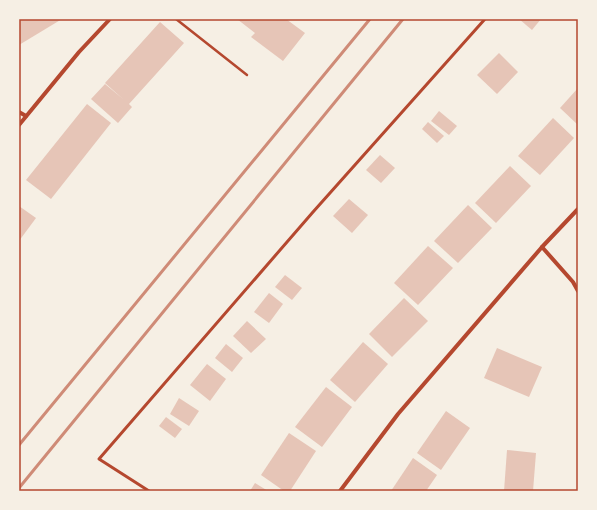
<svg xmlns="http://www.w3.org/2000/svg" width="597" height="510" viewBox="0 0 597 510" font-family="'PT Sans',sans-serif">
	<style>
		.building { fill: #e6c5b7 }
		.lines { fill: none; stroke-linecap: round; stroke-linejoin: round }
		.path { stroke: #b5482f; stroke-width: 2.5 }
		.service { stroke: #b5482f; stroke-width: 3 }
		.minor { stroke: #b5482f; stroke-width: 4 }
		.rail { stroke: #cf8b77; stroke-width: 3 }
		.neatline { fill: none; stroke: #b5482f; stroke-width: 1.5 }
	</style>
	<rect width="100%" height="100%" fill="#f6efe4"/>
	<g class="building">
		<path d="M19,19H62L19,45Z"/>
		<path d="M237,19H286L305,33L283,61L251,37L255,33Z"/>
		<path d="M519,19H541L532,30Z"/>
		<path d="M160,22L184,43L129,104L132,107L118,123L91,99L105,84L123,99L105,83Z"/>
		<path d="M499,53L518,72L497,94L477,75Z"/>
		<path d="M578,88V125L560,108Z"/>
		<path d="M87,104L111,123L51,199L26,180Z"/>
		<path d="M439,111L457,126L449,135L431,121Z"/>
		<path d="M553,118L574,138L540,175L518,156Z"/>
		<path d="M428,122L444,136L437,143L422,129Z"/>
		<path d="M380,155L395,168L381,183L366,170Z"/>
		<path d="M510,166L531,186L496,223L475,203Z"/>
		<path d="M349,199L368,215L352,233L333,216Z"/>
		<path d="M468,205L492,228L458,263L434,241Z"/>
		<path d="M19,206L36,218L19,241Z"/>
		<path d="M428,246L453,268L418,305L394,283Z"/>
		<path d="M285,275L302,288L292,300L275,287Z"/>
		<path d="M269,293L283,304L269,323L254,312Z"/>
		<path d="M404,298L428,321L392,357L369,334Z"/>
		<path d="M247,321L266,339L251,353L233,336Z"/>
		<path d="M363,342L388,364L355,402L330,380Z"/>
		<path d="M226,344L243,358L232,372L215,358Z"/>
		<path d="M497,348L542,367L529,397L484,378Z"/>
		<path d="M207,364L226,379L210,401L190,385Z"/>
		<path d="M326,387L352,407L322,447L295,427Z"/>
		<path d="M179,398L199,411L189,426L170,414Z"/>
		<path d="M446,411L470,428L441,470L417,453Z"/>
		<path d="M166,417L182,429L175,438L159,426Z"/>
		<path d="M289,433L316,451L290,491H284L261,475Z"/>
		<path d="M507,450L536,453L533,491H504Z"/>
		<path d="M413,458L437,475L426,491H391Z"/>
		<path d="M255,483L268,491H250Z"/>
	</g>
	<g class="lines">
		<path class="path" d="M176,19L247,75"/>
		<path class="service" d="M149,491L99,459L313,212L485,19"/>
		<g class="minor">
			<path d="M19,112L26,116"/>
			<path d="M19,125L79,52L110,19"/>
			<path d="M542,247L573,282L578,291"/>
			<path d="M340,491L398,414L542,247L578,209"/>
		</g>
		<g class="rail">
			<path d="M19,445L370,19"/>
			<path d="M19,488L403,19"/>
		</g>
	</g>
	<rect width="597" height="510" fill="none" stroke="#f6efe4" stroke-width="40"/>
	<rect x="20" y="20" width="557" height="470" class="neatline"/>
</svg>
